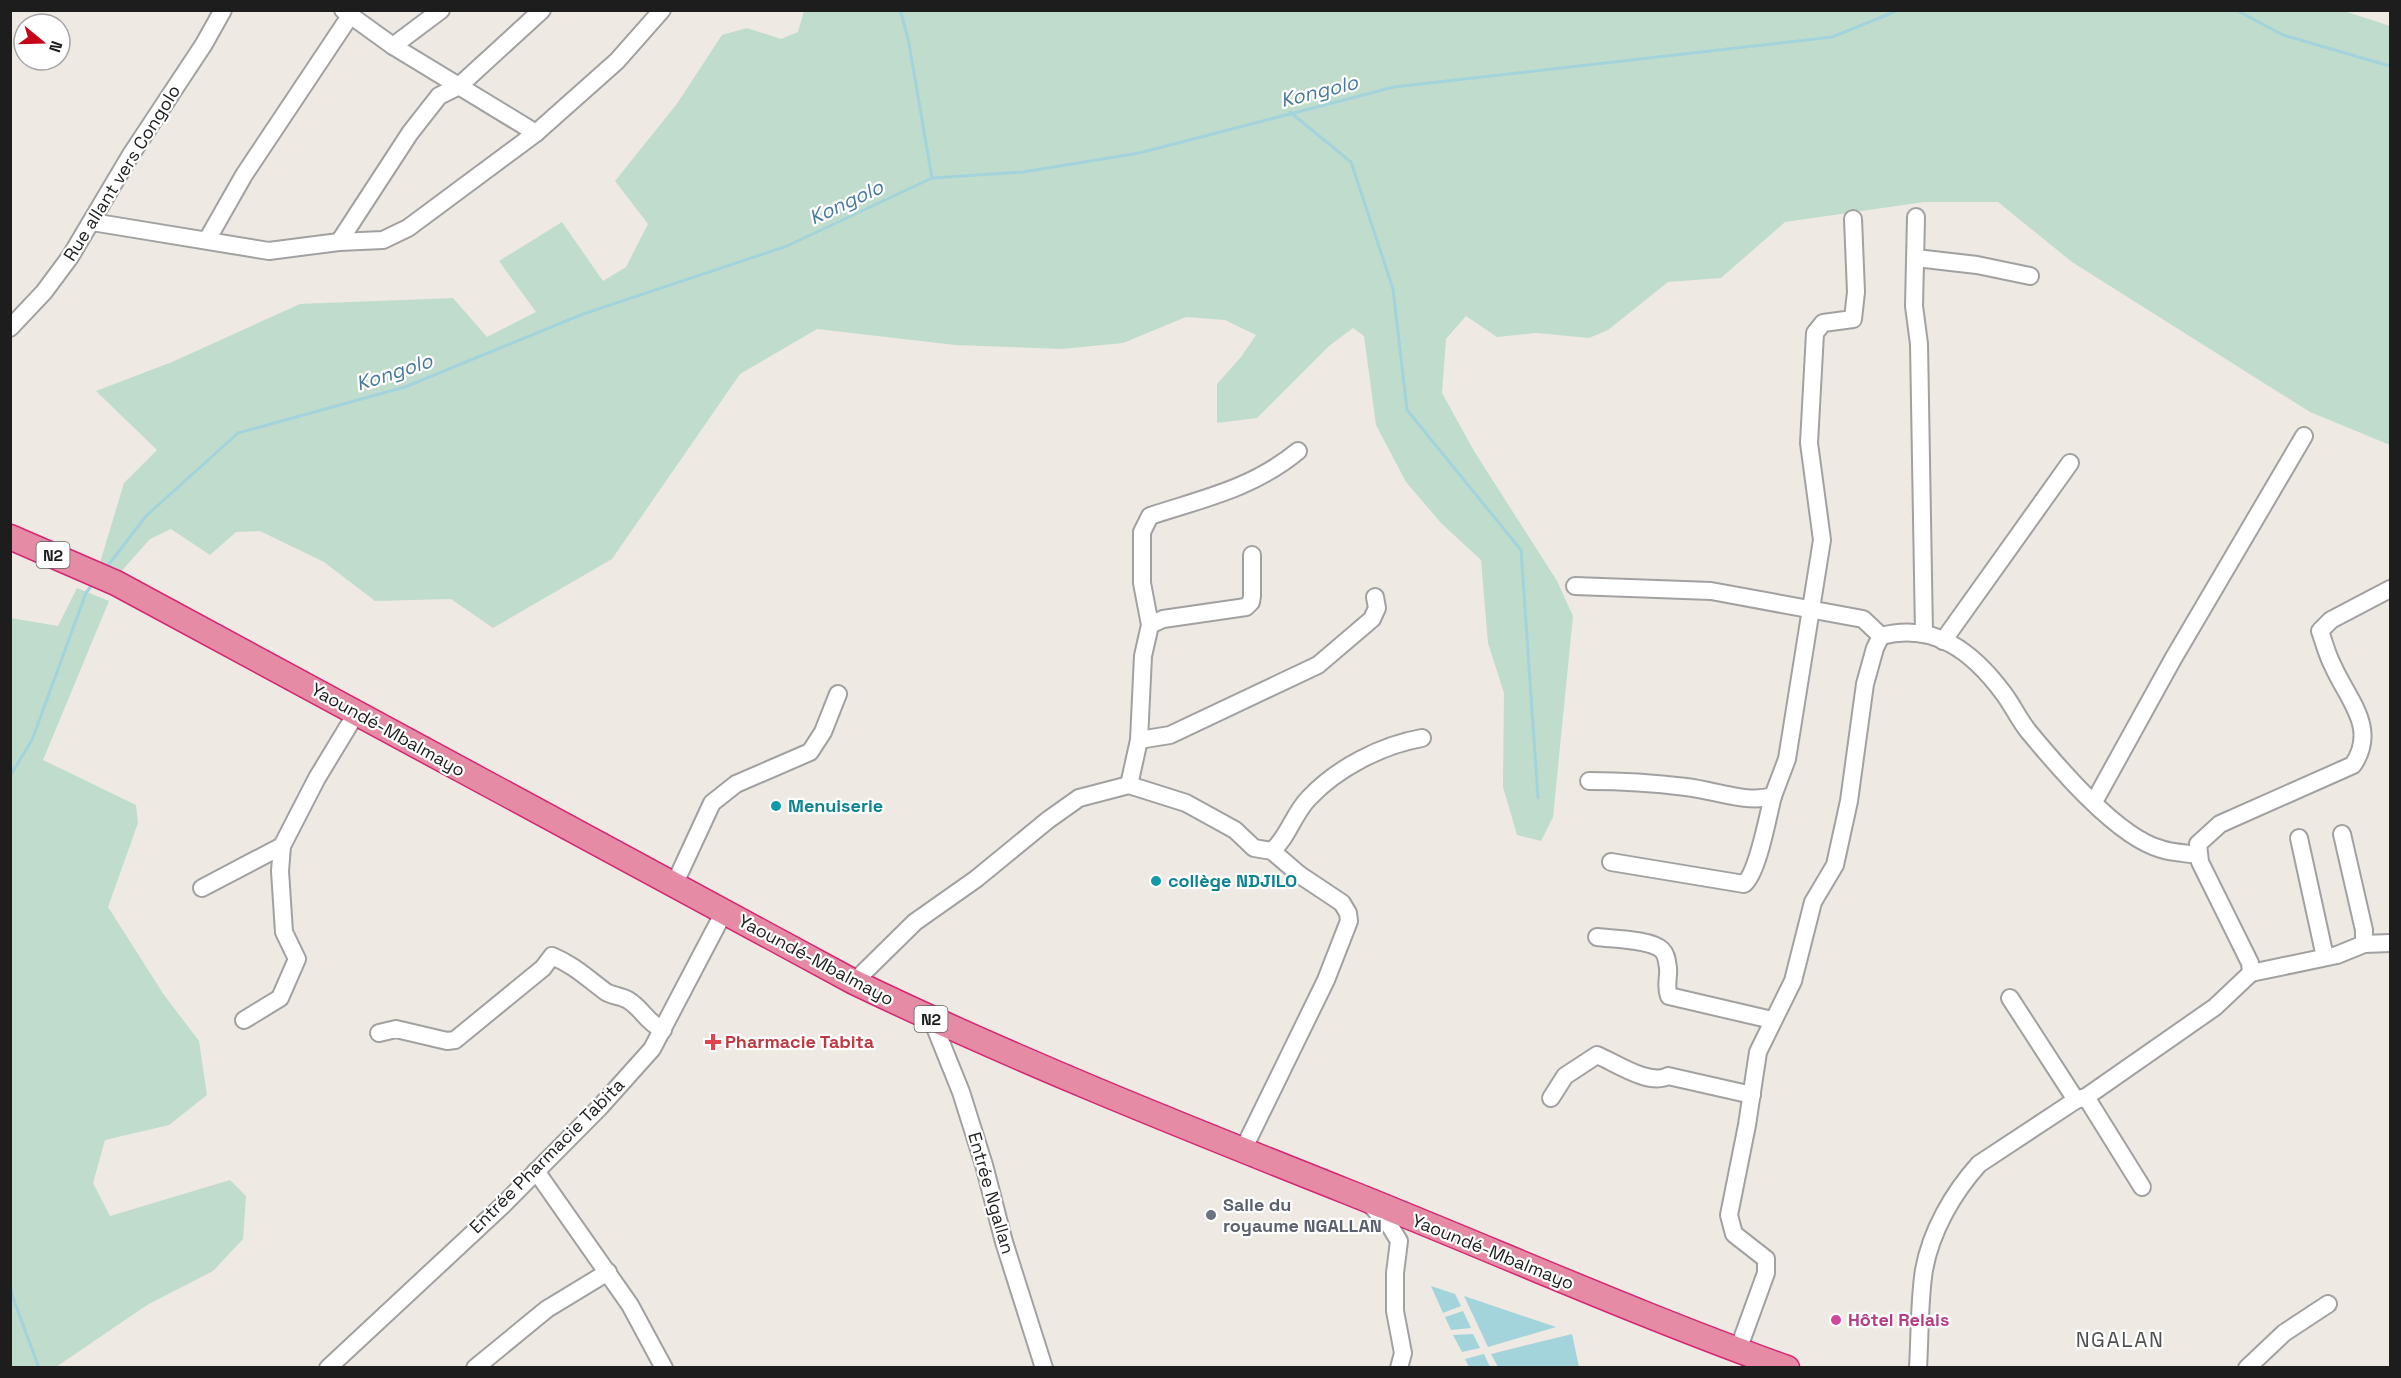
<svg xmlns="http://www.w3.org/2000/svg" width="2401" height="1378" viewBox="0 0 2401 1378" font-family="'Space Grotesk',sans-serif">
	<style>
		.wetland { fill: #c0dccc }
		.water { fill: #a3d4db }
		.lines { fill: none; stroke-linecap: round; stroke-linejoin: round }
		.stream { stroke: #a3d4db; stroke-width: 3 }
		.minor-casing { stroke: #a1a1a1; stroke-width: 20 }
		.highway-casing { stroke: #d52674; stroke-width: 27 }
		.minor { stroke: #fff; stroke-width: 16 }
		.highway { stroke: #e58ba5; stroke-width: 24 }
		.culture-dot { fill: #0f9aa8; stroke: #fff; stroke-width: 2 }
		.health-dot { fill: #e0444e; stroke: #fff; stroke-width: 2 }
		.worship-dot { fill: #6b7280; stroke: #fff; stroke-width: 2 }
		.hotel-dot { fill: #d1479c; stroke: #fff; stroke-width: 2 }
		.labels { text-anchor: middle; stroke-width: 4.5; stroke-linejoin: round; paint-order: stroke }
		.shield { fill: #fff; stroke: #616161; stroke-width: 1.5 }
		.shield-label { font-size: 16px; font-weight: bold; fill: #1d1d1d }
		.street-label { font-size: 18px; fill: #1d1d1d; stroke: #fff }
		.culture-label { font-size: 18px; font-weight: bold; fill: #0d838f; stroke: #fff; text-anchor: start }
		.health-label { font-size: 18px; font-weight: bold; fill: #be3a42; stroke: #fff; text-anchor: start }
		.worship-label { font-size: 18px; font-weight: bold; fill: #5b616d; stroke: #fff; text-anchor: start }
		.hotel-label { font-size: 18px; font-weight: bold; fill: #b23c85; stroke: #fff; text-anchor: start }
		.water-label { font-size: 20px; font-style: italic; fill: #45789b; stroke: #fff }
		.quarter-label { font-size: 21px; letter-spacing: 1.5px; fill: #505050; stroke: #fff }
	</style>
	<rect width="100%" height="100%" fill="#eee9e3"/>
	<g class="wetland">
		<path d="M2341,10L2390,26V445L2310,412L2072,262L1998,202H1924L1785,222L1721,278L1668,282L1608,330L1589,338L1536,333L1497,337L1466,316L1446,339L1442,393L1474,451L1557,581L1573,616L1553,817L1541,841L1517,835L1503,787L1504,693L1488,643L1481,560L1441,523L1406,482L1376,425L1364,336L1353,328L1329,346L1257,418L1217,423V384L1241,357L1256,335L1225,320L1186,317L1123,343L1062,349L955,345L817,329L740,374L612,559L493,628L451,599L375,601L324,562L260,531L236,532L210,555L171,529L150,539L118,575L99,566L124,483L157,450L96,391L172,362L300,304L453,298L487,337L536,312L499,261L562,222L603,281L626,267L648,224L615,181L676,105L722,35L747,28L781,39L798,32L804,11Z"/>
		<path d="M77,588L109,601L43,760L136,805L138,823L108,907L164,995L199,1041L207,1095L169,1125L105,1140L93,1183L110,1216L230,1180L246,1196L243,1239L213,1271L147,1305L56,1367H11V618L58,626Z"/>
	</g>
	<g class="water">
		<path d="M1431,1286L1455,1294L1461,1306L1443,1313Z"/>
		<path d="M1464,1296L1556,1327L1488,1347Z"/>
		<path d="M1463,1311L1471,1328L1451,1330L1445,1317Z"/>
		<path d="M1473,1334L1480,1348L1462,1352L1453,1335Z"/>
		<path d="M1572,1334L1579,1367H1498L1491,1354Z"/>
		<path d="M1484,1354L1490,1367H1469L1465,1359Z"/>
	</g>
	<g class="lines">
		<g class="stream">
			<path d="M900,10L908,38L932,178"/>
			<path d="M2236,10L2283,35L2390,66"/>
			<path d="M1290,112L1351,162L1393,289L1407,410L1521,550L1538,798"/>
			<path d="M106,568L146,516L238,433L405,387L583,314L787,246L932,178L1023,172L1139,153L1394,87L1832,37L1899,10"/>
			<path d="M10,776L32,740L86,593L94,582"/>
			<path d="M10,1281L12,1295L39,1368"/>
		</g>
		<g class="minor-casing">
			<g id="minor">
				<path d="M393,46L441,10"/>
				<path d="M536,133L617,61L662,10"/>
				<path d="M1916,217L1914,306L1919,344L1924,633"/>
				<path d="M92,222L269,251L339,242L383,240L408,228L536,133L393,46L343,10"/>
				<path d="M207,240L244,175L350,16"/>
				<path d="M339,242L410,133L439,96L459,86L542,10"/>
				<path d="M1916,258L1977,265L2030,276"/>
				<path d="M10,328L44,292L70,257L130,156L204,44L223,10"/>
				<path d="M1575,586L1711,591L1863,619L1881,636"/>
				<path d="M1150,625L1163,619L1246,607L1251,602L1252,596V555"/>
				<path d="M1943,641L2070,463"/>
				<path d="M1139,740L1170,735L1318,665L1372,619L1377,608L1375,597"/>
				<path d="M1589,781C1622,781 1654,783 1686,787C1714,790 1746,804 1773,796L1787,759L1822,540L1809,443L1815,333L1823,323L1853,319L1856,292L1853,219"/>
				<path d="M1129,785L1139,740L1143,656L1150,625L1142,583V532L1150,516C1205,498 1253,488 1298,451"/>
				<path d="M2094,802L2173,659L2304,436"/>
				<path d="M2299,838L2325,957"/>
				<path d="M1272,851C1288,837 1294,813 1309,798C1337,768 1382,745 1422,738"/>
				<path d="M1611,862L1744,884C1758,873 1768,815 1773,796"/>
				<path d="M674,885L712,803L736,784L810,752L823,732L838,694"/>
				<path d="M202,888L282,846"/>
				<path d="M1597,937C1612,939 1651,939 1662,950C1667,955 1667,962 1668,968C1669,978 1665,986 1669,996L1772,1020"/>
				<path d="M2364,944L2390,943"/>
				<path d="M2251,973L2337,955L2364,944V930L2342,834"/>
				<path d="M854,982L915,922L976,879L1048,820L1079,798L1129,785L1186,803L1235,830L1254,848L1272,851L1300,875L1342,903L1348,913L1349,921L1326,980L1242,1152"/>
				<path d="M2010,998L2076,1100"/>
				<path d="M244,1020L280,998L297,959L284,932L280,871L282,846L317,778L357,712"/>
				<path d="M932,1020L961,1092L984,1165L1004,1242L1044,1368"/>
				<path d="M379,1033L396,1029L447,1041L455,1040L543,968L552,956C574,965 587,978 606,992C613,996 621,996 628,1000C643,1009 645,1021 663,1030"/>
				<path d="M2086,1097L2142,1187"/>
				<path d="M1551,1098L1565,1076L1597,1055C1616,1063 1649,1086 1668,1076L1752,1095"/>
				<path d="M536,1171L630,1305L664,1368"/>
				<path d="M1369,1203L1390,1226L1399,1241L1395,1273V1311L1403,1353L1399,1368"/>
				<path d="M1738,1350L1766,1273V1259L1734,1234L1729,1215L1747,1125L1758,1052L1793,981L1813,902L1835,865L1849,801L1865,684L1875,648L1881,636C1935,622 1973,652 2004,694C2013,706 2019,720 2029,732C2058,767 2117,837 2161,849C2173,853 2186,853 2198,855"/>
				<path d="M328,1368L502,1206L600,1107L652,1049L724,912"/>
				<path d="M475,1368L547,1309L608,1272"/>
				<path d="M1918,1368C1920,1336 1919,1302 1924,1270C1931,1231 1953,1193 1979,1164L2076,1100L2086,1097L2215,1007L2251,973L2250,963L2200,862L2198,844L2220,824L2353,765C2378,728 2348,700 2333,666C2327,655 2324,642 2320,631L2331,620L2390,589"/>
				<path d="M2247,1368L2284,1333L2328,1304"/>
			</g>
		</g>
		<g class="highway-casing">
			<path id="highway" d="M10,537L116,583L854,982C1020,1062 1192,1130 1363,1198C1505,1255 1644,1317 1787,1368"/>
		</g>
		<use href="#minor" class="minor"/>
		<use href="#highway" class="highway"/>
	</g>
	<g class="culture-dot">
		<circle cx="776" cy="806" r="6"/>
		<circle cx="1156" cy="881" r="6"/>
	</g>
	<path class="health-dot" d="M710 1033h6v6h6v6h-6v6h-6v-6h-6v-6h6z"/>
	<circle class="worship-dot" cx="1211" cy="1215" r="6"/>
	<circle class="hotel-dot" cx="1836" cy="1320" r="6"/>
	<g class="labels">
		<g class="shield">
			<rect x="36.5" y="542" width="33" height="26" rx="4.5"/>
			<rect x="914.5" y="1006" width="33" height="26" rx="4.5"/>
		</g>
		<g class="shield-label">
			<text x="53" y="561">N2</text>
			<text x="931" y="1025">N2</text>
		</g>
		<g class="street-label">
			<text transform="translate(122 173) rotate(-58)" y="6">Rue allant vers Congolo</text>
			<text transform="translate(388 730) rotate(29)" y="6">Yaoundé-Mbalmayo</text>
			<text transform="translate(816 960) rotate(28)" y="6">Yaoundé-Mbalmayo</text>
			<text transform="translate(547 1156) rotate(-45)" y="6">Entrée Pharmacie Tabita</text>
			<text transform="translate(991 1193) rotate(74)" y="6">Entrée Ngallan</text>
			<text transform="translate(1493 1252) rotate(22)" y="6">Yaoundé-Mbalmayo</text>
		</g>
		<g class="culture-label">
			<text x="788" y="812">Menuiserie</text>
			<text x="1168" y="887">collège NDJILO</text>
		</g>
		<g class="health-label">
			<text x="725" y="1048">Pharmacie Tabita</text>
		</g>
		<g class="worship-label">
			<text x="1223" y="1211">Salle du<tspan x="1223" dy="21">royaume NGALLAN</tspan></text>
		</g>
		<g class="hotel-label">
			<text x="1848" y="1326">Hôtel Relais</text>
		</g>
		<g class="water-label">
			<text transform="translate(1319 91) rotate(-14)" y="7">Kongolo</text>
			<text transform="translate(846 202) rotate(-25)" y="7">Kongolo</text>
			<text transform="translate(394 372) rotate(-18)" y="7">Kongolo</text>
		</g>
		<g class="quarter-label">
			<text x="2120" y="1347">NGALAN</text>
		</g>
	</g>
	<rect width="2401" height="1378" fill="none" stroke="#1d1d1d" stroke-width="24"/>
	<g transform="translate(42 42) rotate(109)"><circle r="28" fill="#ffffff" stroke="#a5a5a5" stroke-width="1.5"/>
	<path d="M0-4.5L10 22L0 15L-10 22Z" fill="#c60317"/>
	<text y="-9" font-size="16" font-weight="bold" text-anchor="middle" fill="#1d1d1d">N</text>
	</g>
</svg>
